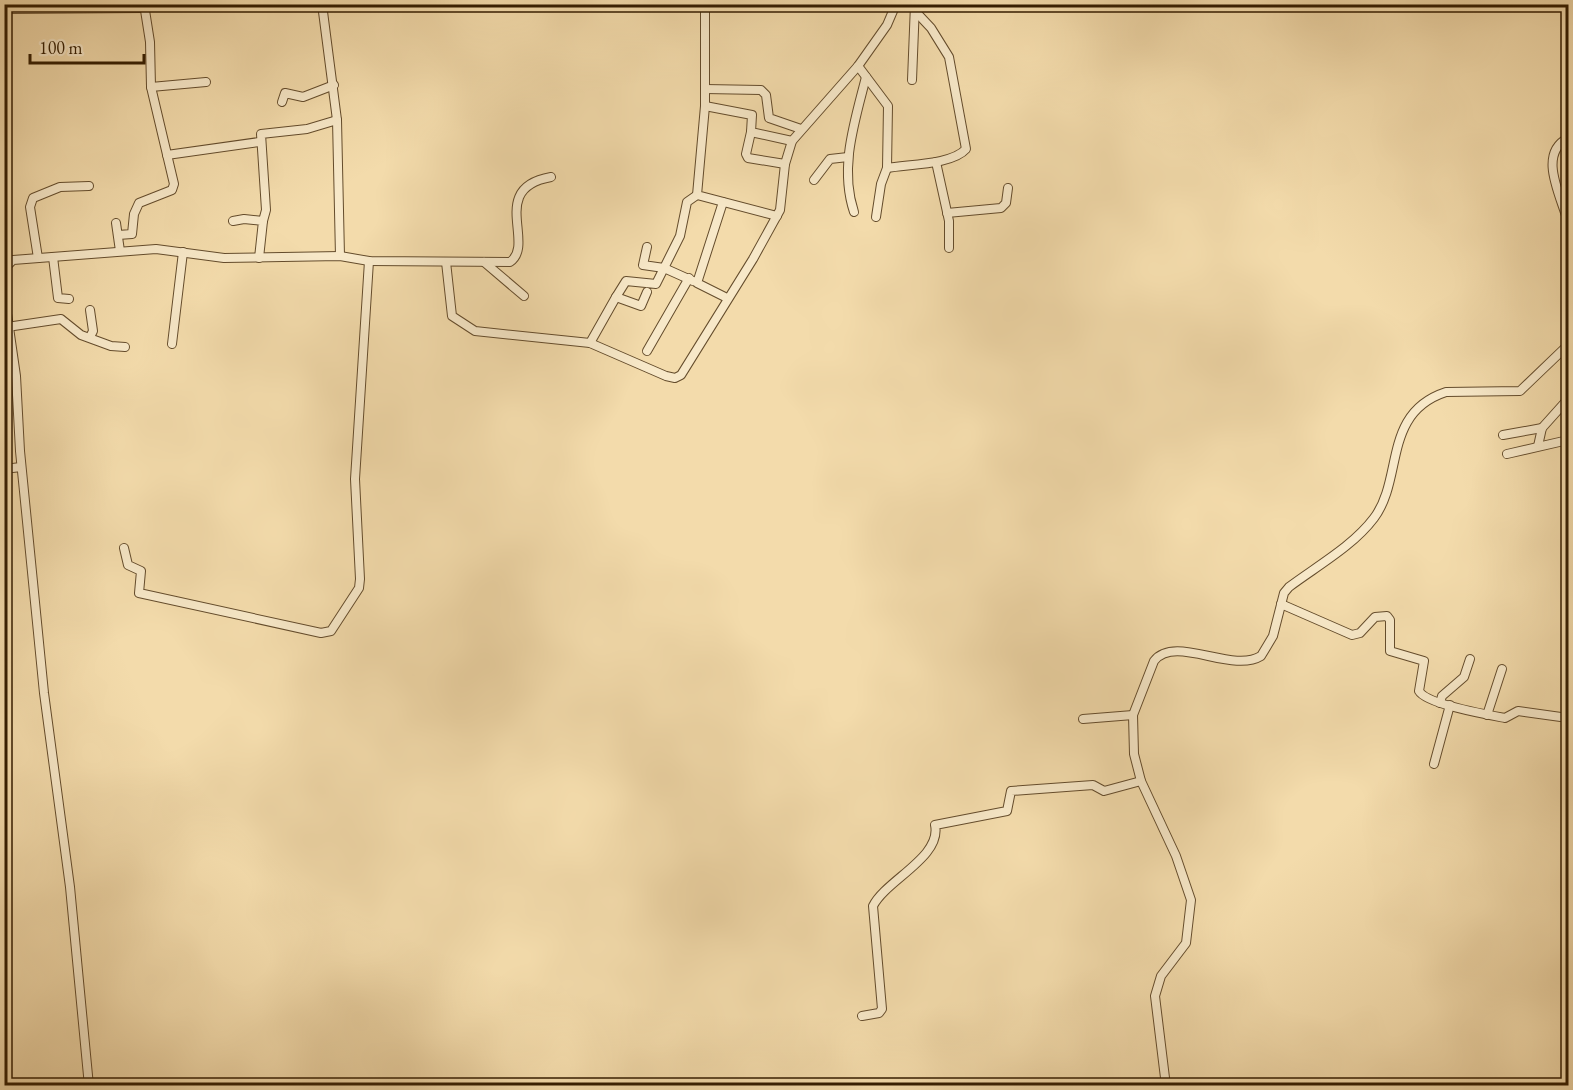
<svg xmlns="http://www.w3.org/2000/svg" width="1573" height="1090" viewBox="0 0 1573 1090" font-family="'EB Garamond',serif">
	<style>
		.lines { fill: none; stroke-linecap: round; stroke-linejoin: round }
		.street-casing { stroke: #644c2c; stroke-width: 10 }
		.street { stroke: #f7e8c8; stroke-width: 8 }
	</style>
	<rect width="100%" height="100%" fill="#f3dbab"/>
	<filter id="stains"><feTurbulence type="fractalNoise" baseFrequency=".00333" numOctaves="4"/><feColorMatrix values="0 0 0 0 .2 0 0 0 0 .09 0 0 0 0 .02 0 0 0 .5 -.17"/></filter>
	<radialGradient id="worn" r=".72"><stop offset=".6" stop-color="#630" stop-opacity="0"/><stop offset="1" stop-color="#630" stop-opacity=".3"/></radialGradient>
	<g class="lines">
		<g class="street-casing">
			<g id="street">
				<path d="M322,4L337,120L340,256"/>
				<path d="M705,4V106L697,195L777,216"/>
				<path d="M4,9L145,8"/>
				<path d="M858,66L888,106L887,168L881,184L876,217"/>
				<path d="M912,80L915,4"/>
				<path d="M151,87L206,82"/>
				<path d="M705,89L761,90L766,95L769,118L801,129"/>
				<path d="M282,102L285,93L303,97L334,85"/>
				<path d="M705,106L752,115L751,132L792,141"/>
				<path d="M751,132L746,154L748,158L785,164"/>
				<path d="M1568,138C1537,154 1561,196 1568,222"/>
				<path d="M167,155L259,142"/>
				<path d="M936,162L949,221V248"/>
				<path d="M887,168C907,164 952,165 966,149L949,57L931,28L915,11"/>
				<path d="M814,180L830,159L848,157"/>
				<path d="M723,202L697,283L727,298"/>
				<path d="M854,212C839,167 855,121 866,77"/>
				<path d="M947,213L1001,208L1006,203L1008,188"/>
				<path d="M233,221L244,219L263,221L259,258"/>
				<path d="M263,221L266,210L261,134L307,129L337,120"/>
				<path d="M116,223L120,251"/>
				<path d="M118,235L132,234L134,214L139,203L172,190L174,184L151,87L150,42L144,4"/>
				<path d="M647,247L643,265L664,268L693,281"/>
				<path d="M53,257L58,298L69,299"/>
				<path d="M38,258L30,207L33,198L60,187L89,186"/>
				<path d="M446,262L452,316L475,331L590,343L666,376L675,378L681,375L753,259L780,210L785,164L792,141L858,66L887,25L896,4"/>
				<path d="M484,262L524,296"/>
				<path d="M4,269L13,260L156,249L224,258L340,256L369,261L510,262C536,244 488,188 551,177"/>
				<path d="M647,292L641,306L616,297L626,281L656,284L680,236L687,202L697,195"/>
				<path d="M4,293L16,376L20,451L44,693L70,887L89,1086"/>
				<path d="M90,310L93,331L90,337"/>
				<path d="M7,327L61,319L81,335L111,346L125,347"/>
				<path d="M590,343L616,297"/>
				<path d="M172,344L183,252"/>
				<path d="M647,351L689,278"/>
				<path d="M1503,435L1542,428"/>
				<path d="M1538,446L1542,428L1568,399"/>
				<path d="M1507,454L1568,440"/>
				<path d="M4,469L21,467"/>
				<path d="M124,548L128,565L141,571L139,593L321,633L331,631L359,588L360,579L355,479L369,261"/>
				<path d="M1281,604L1352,635L1360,633L1375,617L1387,616L1390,620V651L1424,661L1419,691C1426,704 1489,715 1505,718L1518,711L1568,718"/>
				<path d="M1440,703L1442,696L1464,677L1470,659"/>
				<path d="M1487,715L1502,669"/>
				<path d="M1083,719L1133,715"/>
				<path d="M1434,764L1450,705"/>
				<path d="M862,1016L879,1013L882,1009L873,906C886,880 942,857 935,825L1007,811L1011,791L1093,785L1104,791L1141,781"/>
				<path d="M1166,1086L1155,996L1161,976L1186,943L1191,900L1176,856L1141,781L1134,754L1133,715L1154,661C1175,634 1232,674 1261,656L1273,636L1284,593L1289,587C1317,566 1353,546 1374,518C1404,478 1382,413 1446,392L1520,391L1568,345"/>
			</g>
		</g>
		<use href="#street" class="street"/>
	</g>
	<rect width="1573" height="1090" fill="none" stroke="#f3dbab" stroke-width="24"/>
	<rect x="6" y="6" width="1561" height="1078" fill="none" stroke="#341d01" stroke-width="3"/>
	<rect x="12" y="12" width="1549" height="1066" fill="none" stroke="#341d01" stroke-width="1.5"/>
	<path d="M30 54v9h114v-9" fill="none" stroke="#341d01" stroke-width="3"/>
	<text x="39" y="54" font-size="18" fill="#341d01" stroke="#f7e8c8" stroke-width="4.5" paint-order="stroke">100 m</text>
	<rect width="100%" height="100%" filter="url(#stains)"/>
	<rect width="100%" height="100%" fill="url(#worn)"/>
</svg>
